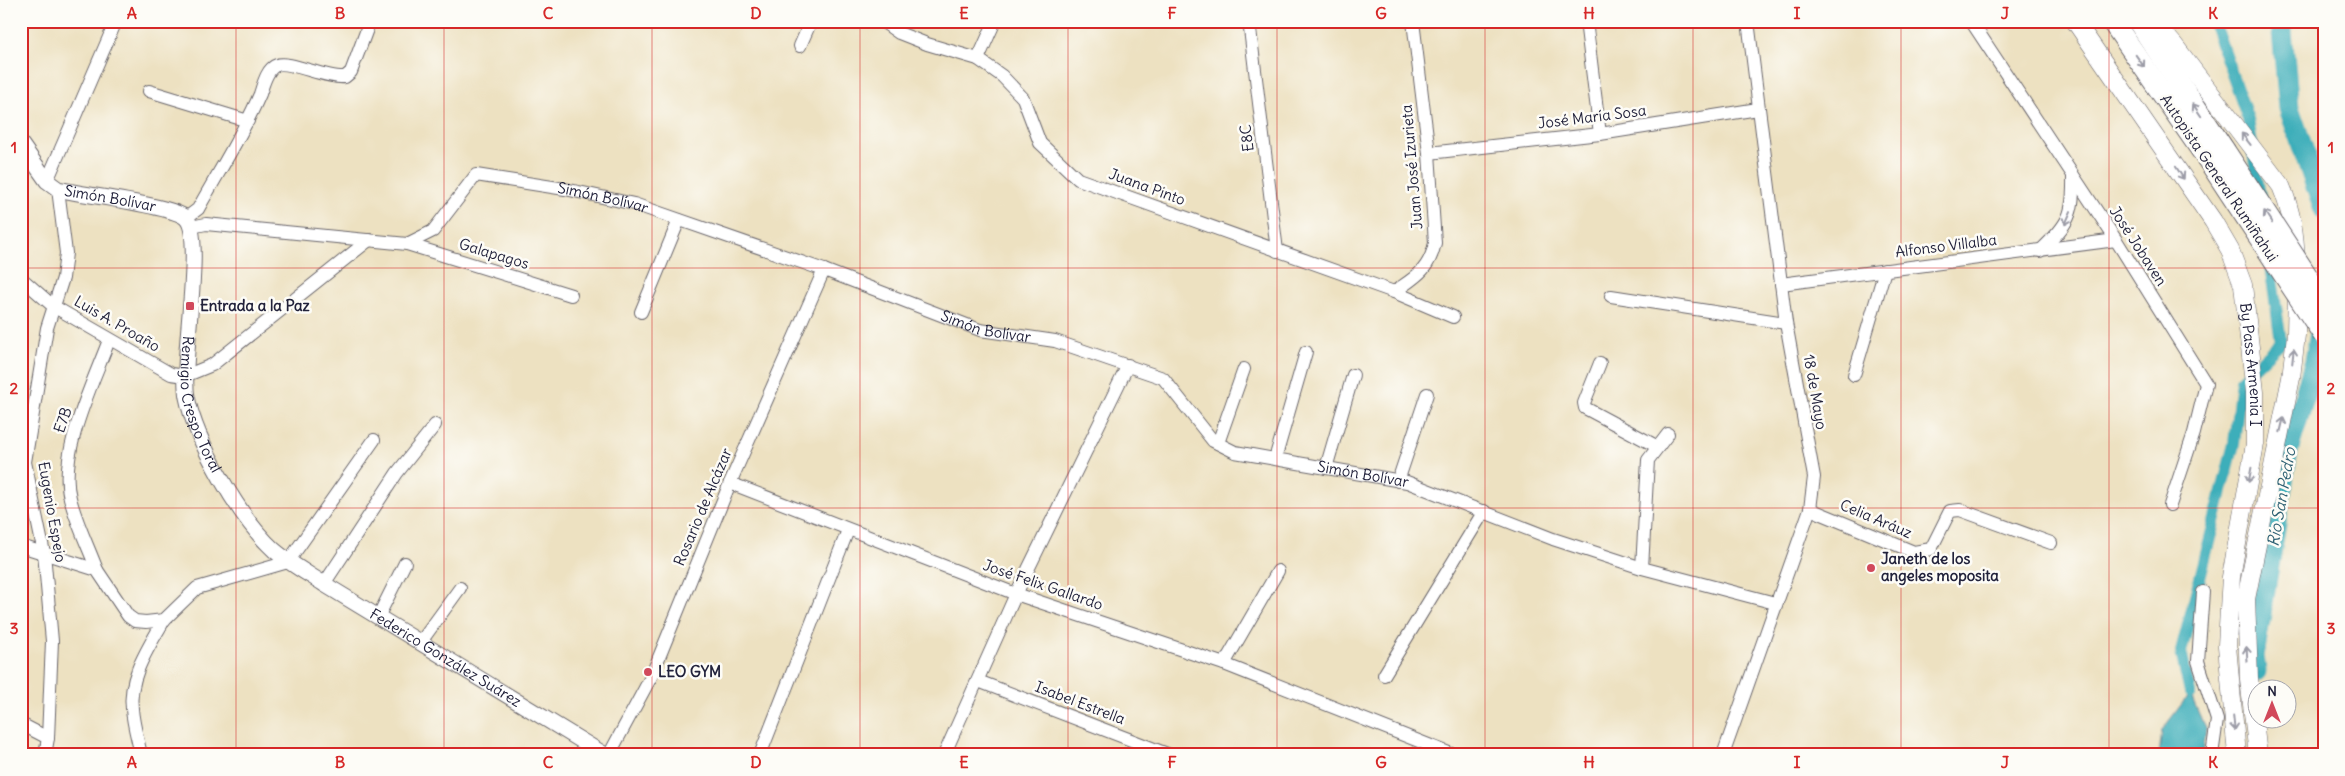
<svg xmlns="http://www.w3.org/2000/svg" width="2345" height="776" viewBox="0 0 2345 776" font-family="Delius,sans-serif">
	<style>
		.water { fill: #3eaeba; stroke: #30687a }
		.lines { fill: none; stroke-linecap: round; stroke-linejoin: round }
		.canal { stroke: #3eaeba; stroke-width: 12 }
		.river { stroke: #3eaeba; stroke-width: 21 }
		.minor-casing { stroke: #69656a; stroke-width: 14 }
		.tertiary-casing { stroke: #69656a; stroke-width: 17 }
		.secondary-casing { stroke: #69656a; stroke-width: 19 }
		.trunk-casing { stroke: #69656a; stroke-width: 23 }
		.minor { stroke: #fff; stroke-width: 12 }
		.tertiary { stroke: #fff; stroke-width: 15 }
		.secondary { stroke: #fff; stroke-width: 18 }
		.trunk { stroke: #fff; stroke-width: 21 }
		.trunk-bridge-casing { stroke: #69656a; stroke-width: 23; stroke-linecap: butt }
		.trunk-bridge { stroke: #fff; stroke-width: 21 }
		.oneway { stroke: #9c9ca7 }
		.grid { fill: none; stroke: #d62828; stroke-width: 1; stroke-opacity: 0.55 }
		.poi-dot { fill: #d1495b; stroke: #fdfcf7; stroke-width: 2 }
		.labels { text-anchor: middle; stroke-width: 5; stroke-linejoin: round; paint-order: stroke }
		.street-label { font-size: 15px; fill: #22223b; stroke: #fdfcf7 }
		.poi-label { font-size: 15px; font-weight: bold; fill: #22223b; stroke: #fdfcf7; text-anchor: start }
		.water-label { font-size: 16px; font-style: italic; fill: #2f6174; stroke: #fdfcf7 }
		.neatline { fill: none; stroke: #d62828; stroke-width: 2 }
		.grid-label { font-size: 16px; text-anchor: middle; font-weight: bold; fill: #d62828 }
	</style>
	<rect width="100%" height="100%" fill="#fdfcf7"/>
	<filter id="ink" filterUnits="userSpaceOnUse"><feTurbulence type="fractalNoise" baseFrequency=".02" numOctaves="2"/><feDisplacementMap in="SourceGraphic" scale="10" xChannelSelector="R" yChannelSelector="G"/><feConvolveMatrix kernelMatrix="1 2 1 2 8 2 1 2 1" color-interpolation-filters="sRGB"/></filter>
	<filter id="wash" filterUnits="userSpaceOnUse"><feTurbulence type="fractalNoise" baseFrequency=".0096" numOctaves="4" result="noise"/><feDisplacementMap in="SourceGraphic" scale="20" xChannelSelector="R" yChannelSelector="G"/><feGaussianBlur stdDeviation="1.12" result="paint"/><feColorMatrix in="noise" values="0 0 0 0 0 0 0 0 0 0 0 0 0 0 0 0 0 1.4 0 .05"/><feComposite in="paint" operator="in"/></filter>
	<g filter="url(#wash)">
		<rect width="100%" height="100%" fill="#ede1c1"/>
		<path class="water" d="M2190,693L2206,730L2203,755H2159L2162,730Z"/>
		<g class="lines">
			<g class="canal">
				<path d="M2213,21L2248,119L2260,197"/>
				<path d="M2190,693L2181,652L2234,444L2241,380L2281,342L2269,258"/>
			</g>
			<g class="river">
				<path d="M2281,21L2289,108L2324,210"/>
				<path d="M2256,671L2254,656L2288,451L2315,361L2324,309"/>
			</g>
		</g>
	</g>
	<g filter="url(#ink)">
		<g class="lines">
			<g class="minor-casing">
				<g id="minor">
					<path d="M882,21L899,33L927,44L978,59L1002,76L1023,98L1040,143L1078,179L1394,292L1453,317"/>
					<path d="M1249,21L1277,251"/>
					<path d="M1586,21L1600,134"/>
					<path d="M1971,21L2116,240L2206,384L2194,433L2170,505"/>
					<path d="M800,46L811,21"/>
					<path d="M978,59L995,21"/>
					<path d="M149,91L248,121"/>
					<path d="M1429,153L1600,134L1758,109"/>
					<path d="M47,181L116,21"/>
					<path d="M186,218L198,209C219,171 243,134 260,94C263,85 267,68 277,65C288,60 327,79 345,77L351,72L370,21"/>
					<path id="s1" d="M191,227L206,224L407,244L433,231L476,175L565,189L634,204L824,270L980,330L1055,341L1163,378L1213,441L1235,452L1407,482L1553,539L1642,568L1775,603"/>
					<path d="M407,244L571,295"/>
					<path d="M2040,251C2069,223 2074,216 2073,176"/>
					<path d="M21,278L53,306L171,374L185,376L212,365L369,240"/>
					<path d="M1781,284L2116,240"/>
					<path d="M1394,292C1415,277 1429,271 1435,243L1429,153L1413,21"/>
					<path d="M1611,296L1786,323"/>
					<path d="M641,312L679,220"/>
					<path d="M1600,363L1584,403L1585,408L1658,447"/>
					<path d="M1854,375L1885,270"/>
					<path d="M1218,443L1244,369"/>
					<path d="M1275,459L1306,352"/>
					<path d="M1326,468L1353,375"/>
					<path d="M1398,481L1427,394"/>
					<path d="M730,483L1016,594L1224,664L1454,755"/>
					<path d="M1810,509L1914,552L1931,549L1950,511L1960,510L2051,543"/>
					<path d="M21,546L97,570L128,616L135,621L146,622L164,620L197,588L288,562L374,440"/>
					<path d="M1642,568L1648,460L1668,434"/>
					<path d="M97,570C88,546 76,522 70,498C58,453 93,383 109,340"/>
					<path d="M324,584L397,473L435,425"/>
					<path d="M2203,592L2198,661L2217,720L2212,755"/>
					<path d="M378,617L405,563"/>
					<path d="M420,643L460,588"/>
					<path d="M1224,664L1278,571"/>
					<path d="M1384,675L1484,511"/>
					<path d="M978,681L1170,755"/>
					<path d="M21,724L48,738"/>
					<path d="M45,755L48,738L52,641L44,553L25,462L47,328L63,278L66,253L58,189"/>
					<path d="M141,755C138,740 133,724 132,709C128,677 149,647 164,620"/>
					<path d="M609,755L651,677L730,483L824,270"/>
					<path d="M760,755L848,530"/>
					<path d="M944,755L1016,594L1128,365"/>
					<path d="M1723,755L1810,509L1814,477L1786,323L1748,21"/>
				</g>
			</g>
			<g class="tertiary-casing">
				<g id="tertiary">
					<path id="s2" d="M21,144L47,181L58,189C81,195 173,205 186,218C205,236 180,363 187,397C196,442 240,519 274,550C289,563 307,573 324,584L605,755"/>
				</g>
			</g>
			<g class="secondary-casing">
				<g id="secondary">
					<path id="s3" d="M2075,21L2213,221L2230,250L2243,285L2255,392V444L2231,577L2229,609L2227,646L2237,755"/>
					<path d="M2153,21L2174,45L2281,186C2292,212 2295,235 2296,262"/>
					<path d="M2258,755L2249,679L2246,599L2291,378L2296,335L2297,288"/>
				</g>
			</g>
			<g class="trunk-casing">
				<g id="trunk">
					<path d="M2112,21L2207,158"/>
					<path d="M2138,21L2224,150"/>
				</g>
			</g>
			<use href="#minor" class="minor"/>
			<use href="#tertiary" class="tertiary"/>
			<use href="#secondary" class="secondary"/>
			<use href="#trunk" class="trunk"/>
			<g class="trunk-bridge-casing">
				<g id="trunk-bridge">
					<path d="M2224,150L2324,302"/>
					<path d="M2207,158L2324,335"/>
				</g>
			</g>
			<use href="#trunk-bridge" class="trunk-bridge"/>
		</g>
		<defs><path id="oneway-shaft" d="M-6 0H5M1.5-3L5.5 0L1.5 3" fill="none" stroke-width="1.6" stroke-linecap="round" stroke-linejoin="round" transform="scale(1.25)"/></defs>
		<g class="oneway">
			<use href="#oneway-shaft" transform="translate(2140 61) rotate(55)"/>
			<use href="#oneway-shaft" transform="translate(2197 110) rotate(-124)"/>
			<use href="#oneway-shaft" transform="translate(2246 139) rotate(-128)"/>
			<use href="#oneway-shaft" transform="translate(2180 173) rotate(57)"/>
			<use href="#oneway-shaft" transform="translate(2268 217) rotate(-123)"/>
			<use href="#oneway-shaft" transform="translate(2068 218) rotate(114)"/>
			<use href="#oneway-shaft" transform="translate(2293 356) rotate(-84)"/>
			<use href="#oneway-shaft" transform="translate(2282 425) rotate(-77)"/>
			<use href="#oneway-shaft" transform="translate(2250 475) rotate(101)"/>
			<use href="#oneway-shaft" transform="translate(2247 654) rotate(-94)"/>
			<use href="#oneway-shaft" transform="translate(2234 723) rotate(84)"/>
		</g>
	</g>
	<path class="grid" d="M236,21V755M444,21V755M652,21V755M860,21V755M1068,21V755M1277,21V755M1485,21V755M1693,21V755M1901,21V755M2109,21V755M21,268H2324M21,508H2324"/>
	<g class="poi-dot">
		<rect x="185" y="301" width="10" height="10" rx="2.5"/>
		<circle cx="1871" cy="568" r="5"/>
		<circle cx="648" cy="672" r="5"/>
	</g>
	<g class="labels">
		<g class="street-label">
			<text transform="translate(1592 117) rotate(-7)" y="5">José María Sosa</text>
			<text transform="translate(1247 138) rotate(-97)" y="5">E8C</text>
			<text transform="translate(1412 167) rotate(-95)" y="5">Juan José Izurieta</text>
			<text transform="translate(2219 178) rotate(56)" y="5">Autopista General Rumiñahui</text>
			<text transform="translate(1147 187) rotate(20)" y="5">Juana Pinto</text>
			<text dy="5" stroke="none"><textPath href="#s2" startOffset="112">Simón Bolívar</textPath></text>
			<text dy="5" stroke="none"><textPath href="#s1" startOffset="446">Simón Bolívar</textPath></text>
			<text transform="translate(1946 246) rotate(-7)" y="5">Alfonso Villalba</text>
			<text transform="translate(2138 246) rotate(57)" y="5">José Jobaven</text>
			<text transform="translate(494 254) rotate(17)" y="5">Galapagos</text>
			<text transform="translate(117 324) rotate(30)" y="5">Luis A. Proaño</text>
			<text dy="5" stroke="none"><textPath href="#s1" startOffset="851">Simón Bolívar</textPath></text>
			<text dy="5" stroke="none"><textPath href="#s3" startOffset="394">By Pass Armenia I</textPath></text>
			<text transform="translate(1815 392) rotate(80)" y="5">18 de Mayo</text>
			<text dy="5" stroke="none"><textPath href="#s2" startOffset="381">Remigio Crespo Toral</textPath></text>
			<text transform="translate(63 420) rotate(-71)" y="5">E7B</text>
			<text dy="5" stroke="none"><textPath href="#s1" startOffset="1271">Simón Bolívar</textPath></text>
			<text transform="translate(703 507) rotate(-67)" y="5">Rosario de Alcázar</text>
			<text transform="translate(52 512) rotate(80)" y="5">Eugenio Espejo</text>
			<text transform="translate(1876 519) rotate(23)" y="5">Celia Aráuz</text>
			<text transform="translate(1043 585) rotate(19)" y="5">José Felix Gallardo</text>
			<text dy="5" stroke="none"><textPath href="#s2" startOffset="752">Federico González Suárez</textPath></text>
			<text transform="translate(1080 703) rotate(21)" y="5">Isabel Estrella</text>
		</g>
		<g class="poi-label">
			<text x="200" y="311">Entrada a la Paz</text>
			<text x="1881" y="564">Janeth de los<tspan x="1881" dy="17">angeles moposita</tspan></text>
			<text x="658" y="677">LEO GYM</text>
		</g>
		<g class="water-label">
			<text transform="translate(2281 497) rotate(-80)" y="6">Río San Pedro</text>
		</g>
	</g>
	<rect width="2345" height="776" fill="none" stroke="#fdfcf7" stroke-width="55"/>
	<g transform="translate(2272 704)"><circle r="24" fill="#fdfcf7" stroke="#a5a5ac"/>
	<path d="M0-4L9 19L0 12L-9 19Z" fill="#d1495b"/>
	<text y="-8" font-size="14" font-weight="bold" text-anchor="middle" fill="#22223b">N</text>
	</g>
	<rect x="28" y="28" width="2290" height="720" class="neatline"/>
	<g class="grid-label">
		<text x="132" y="19">A</text>
		<text x="340" y="19">B</text>
		<text x="548" y="19">C</text>
		<text x="756" y="19">D</text>
		<text x="964" y="19">E</text>
		<text x="1172" y="19">F</text>
		<text x="1381" y="19">G</text>
		<text x="1589" y="19">H</text>
		<text x="1797" y="19">I</text>
		<text x="2005" y="19">J</text>
		<text x="2213" y="19">K</text>
		<text x="14" y="153">1</text>
		<text x="2331" y="153">1</text>
		<text x="14" y="394">2</text>
		<text x="2331" y="394">2</text>
		<text x="14" y="634">3</text>
		<text x="2331" y="634">3</text>
		<text x="132" y="768">A</text>
		<text x="340" y="768">B</text>
		<text x="548" y="768">C</text>
		<text x="756" y="768">D</text>
		<text x="964" y="768">E</text>
		<text x="1172" y="768">F</text>
		<text x="1381" y="768">G</text>
		<text x="1589" y="768">H</text>
		<text x="1797" y="768">I</text>
		<text x="2005" y="768">J</text>
		<text x="2213" y="768">K</text>
	</g>
</svg>
